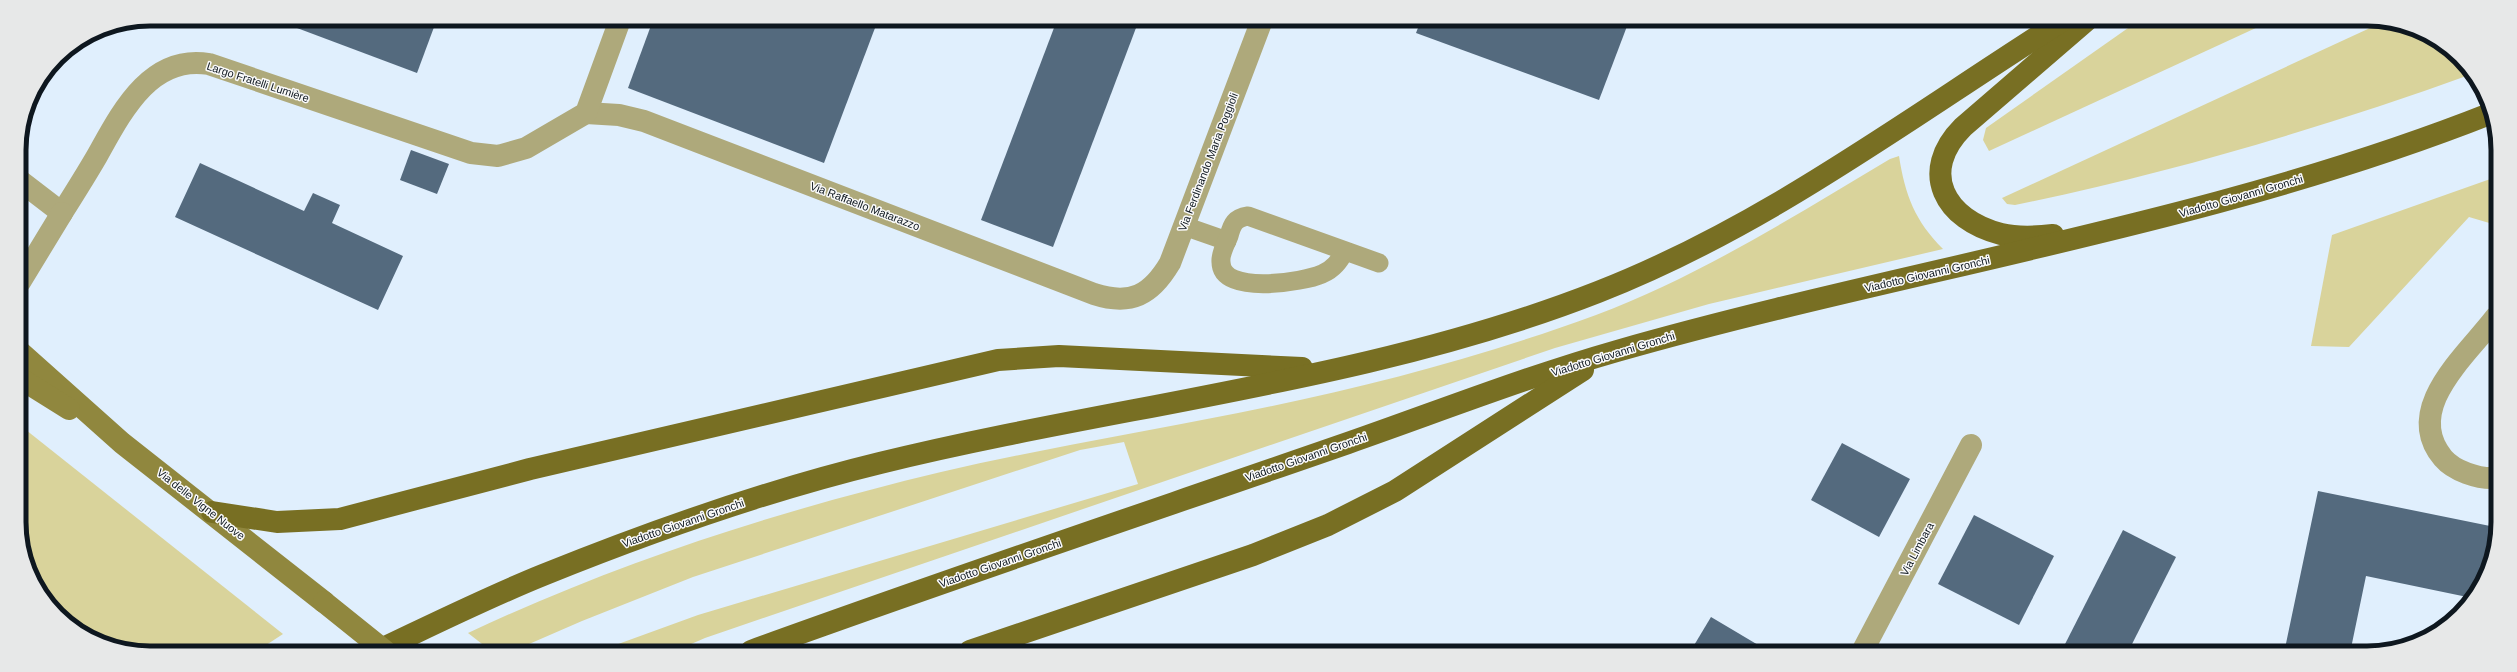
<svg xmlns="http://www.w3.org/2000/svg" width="2517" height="672" viewBox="0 0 2517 672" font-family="Helvetica,sans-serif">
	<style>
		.green { fill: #d9d39b }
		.building { fill: #546a7e }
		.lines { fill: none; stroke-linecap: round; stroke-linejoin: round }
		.lane { stroke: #aea97b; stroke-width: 19 }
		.street { stroke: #aea97b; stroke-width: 22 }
		.secondary { stroke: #90873e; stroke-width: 22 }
		.primary { stroke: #786f23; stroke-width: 22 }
		.secondary-bridge { stroke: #90873e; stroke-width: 22 }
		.labels { text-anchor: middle; stroke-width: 3; stroke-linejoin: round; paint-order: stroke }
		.street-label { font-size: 11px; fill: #0e171f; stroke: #fafafa }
		.rim { fill: none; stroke: #0e171f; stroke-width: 5 }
	</style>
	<rect width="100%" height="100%" fill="#e0effd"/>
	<g class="green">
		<path d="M2138,21H2271L1989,151L1983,140L1986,128Z"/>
		<path d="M2383,22C2418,22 2452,47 2472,74C2322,128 2171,173 2015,205L2007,204L2002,198Z"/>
		<path d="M1899,156C1905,195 1915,221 1943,249L1709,304L1555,348L705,638L675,651H599L698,615L1138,484L1124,442L1080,450L693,577L582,621L513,651H491L468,633C619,562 778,511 941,472C1039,449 1139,433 1238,413C1359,389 1479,358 1596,315C1700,276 1794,216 1890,159Z"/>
		<path d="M2496,177V225L2469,217L2349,347L2311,346L2332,235Z"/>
		<path d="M21,426L283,634L257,651L124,650L92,639L58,615L36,587L22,548Z"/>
	</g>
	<g class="building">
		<path d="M273,19H437L417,73Z"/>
		<path d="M653,20H878L824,163L628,88Z"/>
		<path d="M1057,20H1139L1053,247L981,220Z"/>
		<path d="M1421,20L1629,21L1599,100L1416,33Z"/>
		<path d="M411,150L449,164L437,194L400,180Z"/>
		<path d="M200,163L304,211L313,193L340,205L332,223L403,256L378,310L175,217Z"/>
		<path d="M1842,443L1910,479L1879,537L1811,500Z"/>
		<path d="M2318,491L2495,527V548L2480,588L2472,598L2366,576L2350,653H2284Z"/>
		<path d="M1974,515L2054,556L2019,625L1938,584Z"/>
		<path d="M2123,530L2176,557L2128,652H2061Z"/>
		<path d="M1711,617L1770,652H1690Z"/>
	</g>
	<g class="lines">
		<g class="lane">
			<path d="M1184,226L1227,241"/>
			<path d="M1345,251C1339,261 1334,269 1322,274C1304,282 1221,296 1221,262C1220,254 1226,243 1229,236C1232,224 1235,218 1248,216L1379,263"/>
		</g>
		<g class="street">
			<path d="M586,113L619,115L644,121L1094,294C1131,306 1151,295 1170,263L1262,20"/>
			<path d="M19,180L62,213C74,194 86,175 97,156C121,113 150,54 209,64L471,153L498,156L526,148L586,113L620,20"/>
			<path d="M20,282L62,213"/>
			<path d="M2495,478C2478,479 2454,471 2443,458C2402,409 2466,356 2495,318"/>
			<path d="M1862,652L1971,445"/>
		</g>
		<g class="secondary">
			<path d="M20,352L122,443L324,602"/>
			<path d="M21,379L69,409"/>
		</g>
		<g class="primary">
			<path d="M2053,235C2036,237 2018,238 2001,234C1945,220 1918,172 1963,127L2086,21"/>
			<path d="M212,512L277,522L340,519L530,469L998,360L1059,356L1302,368"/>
			<path d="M377,651C432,625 486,598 543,575C652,531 765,491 880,463C1116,405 1371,381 1598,292C1767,226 1910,117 2062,21"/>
			<path d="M751,651C949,579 1149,512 1348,443C1437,412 1526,377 1617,351C1908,268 2209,225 2492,113"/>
			<path d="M970,651L1253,555L1328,525L1395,491L1583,370"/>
		</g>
		<path class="secondary-bridge" d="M324,602L385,651"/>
	</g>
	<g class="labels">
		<g class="street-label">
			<text transform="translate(258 82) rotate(18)" y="4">Largo Fratelli Lumière</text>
			<text transform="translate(1208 162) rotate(-69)" y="4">Via Ferdinando Maria Poggioli</text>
			<text transform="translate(2241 196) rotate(-16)" y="4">Viadotto Giovanni Gronchi</text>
			<text transform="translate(865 206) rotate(21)" y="4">Via Raffaello Matarazzo</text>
			<text transform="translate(1927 274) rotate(-13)" y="4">Viadotto Giovanni Gronchi</text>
			<text transform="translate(1613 354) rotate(-17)" y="4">Viadotto Giovanni Gronchi</text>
			<text transform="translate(1306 457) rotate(-19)" y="4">Viadotto Giovanni Gronchi</text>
			<text transform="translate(201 504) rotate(38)" y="4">Via delle Vigne Nuove</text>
			<text transform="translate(683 523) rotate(-19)" y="4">Viadotto Giovanni Gronchi</text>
			<text transform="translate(1917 549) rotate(-62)" y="4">Via Limbara</text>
			<text transform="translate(1000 563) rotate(-19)" y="4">Viadotto Giovanni Gronchi</text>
		</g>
	</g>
	<path d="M0 0H2517V672H0ZM150 26H2367A124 124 0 0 1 2491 150V522A124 124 0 0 1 2367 646H150A124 124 0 0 1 26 522V150A124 124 0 0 1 150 26Z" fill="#e7e8e8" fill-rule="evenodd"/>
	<path class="rim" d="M150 26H2367A124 124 0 0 1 2491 150V522A124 124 0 0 1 2367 646H150A124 124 0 0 1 26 522V150A124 124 0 0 1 150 26Z"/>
</svg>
